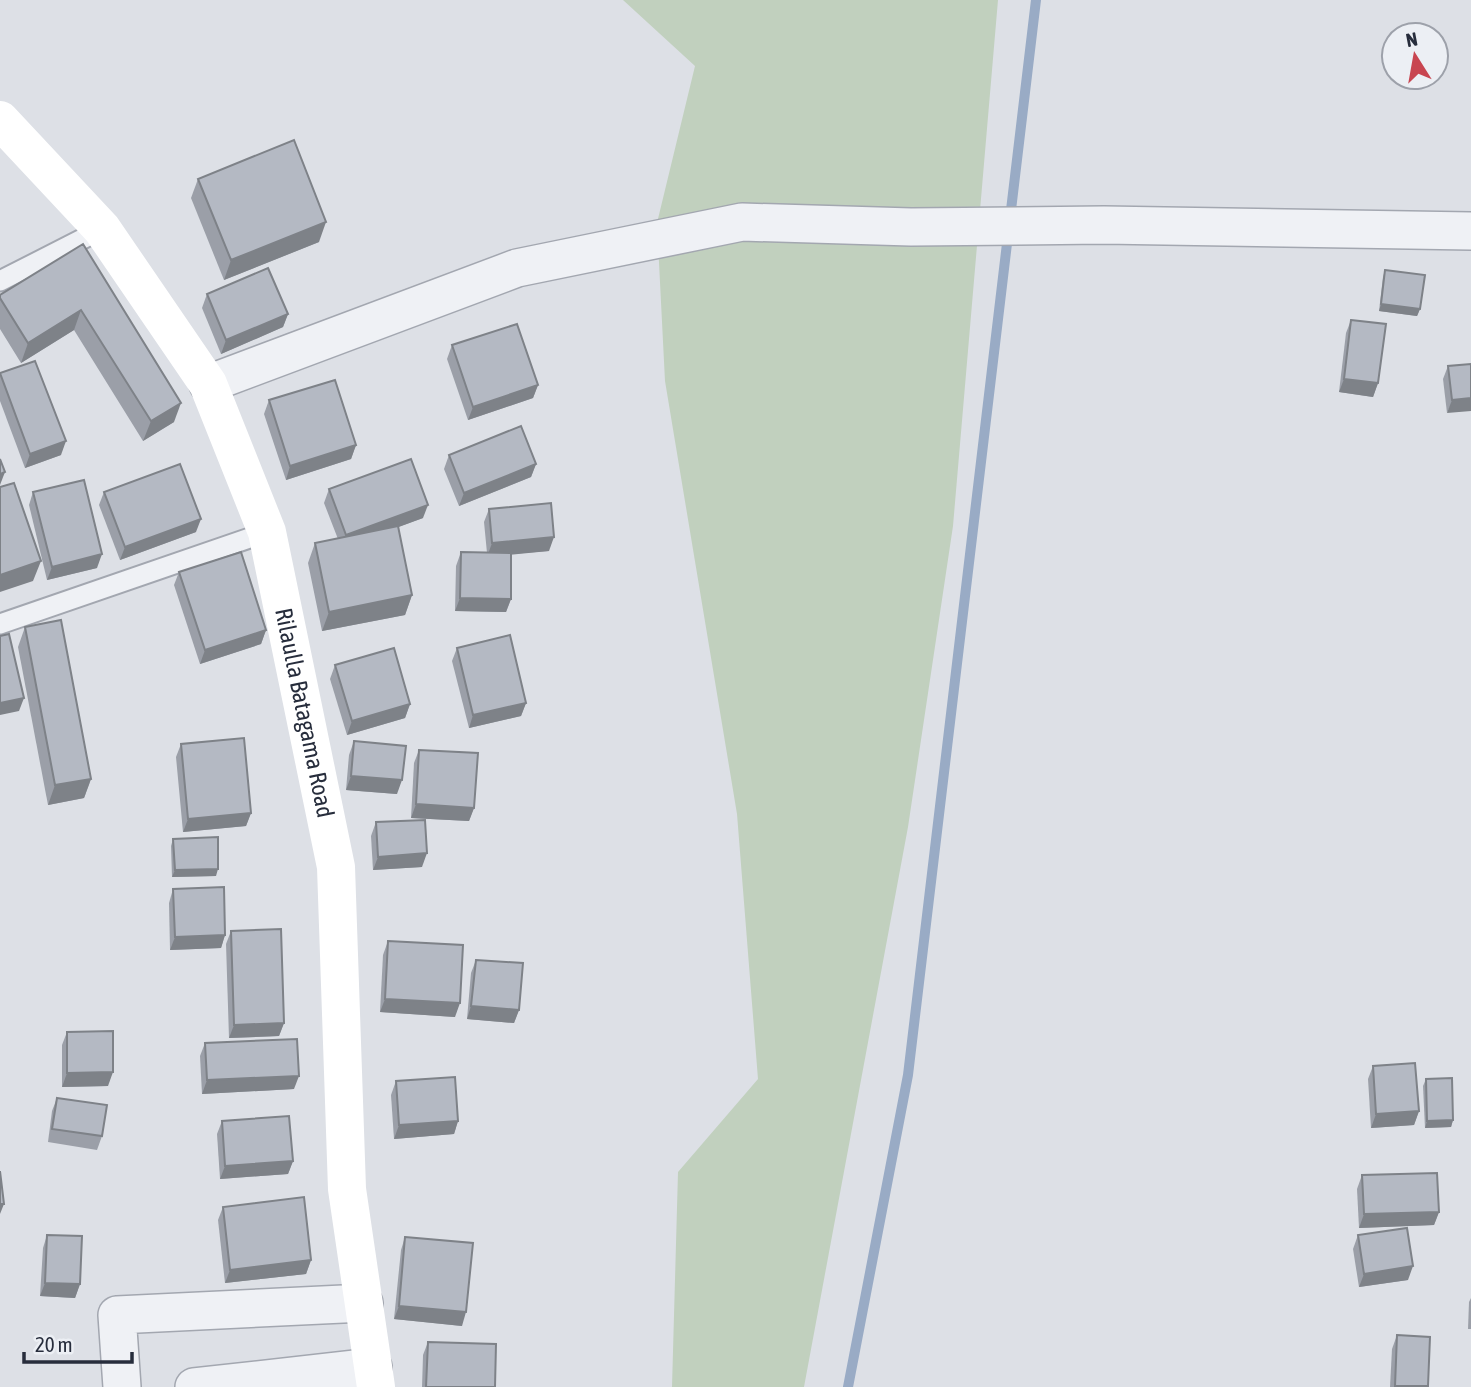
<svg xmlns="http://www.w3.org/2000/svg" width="1471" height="1387" viewBox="0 0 1471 1387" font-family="'Asap Condensed',sans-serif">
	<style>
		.green { fill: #c1d0be }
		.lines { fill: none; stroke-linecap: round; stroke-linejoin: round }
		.stream { stroke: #99abc5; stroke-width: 10 }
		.lane-casing { stroke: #a3a7b0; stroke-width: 23 }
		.street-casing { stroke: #a3a7b0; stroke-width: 40 }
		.lane { stroke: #eff1f5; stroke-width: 19 }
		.street { stroke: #eff1f5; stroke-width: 37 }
		.secondary { stroke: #fff; stroke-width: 38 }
		.wall { fill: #9b9fa8 }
		.shaded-wall { fill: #7e8288 }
		.building { fill: #b4b9c3; stroke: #7e8288; stroke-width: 2 }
		.labels { text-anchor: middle; stroke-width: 5; stroke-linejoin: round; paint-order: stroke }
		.street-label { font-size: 24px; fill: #272d3c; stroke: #eceff4 }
	</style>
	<rect width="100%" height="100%" fill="#dde0e6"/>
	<path class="green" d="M623,0H998L953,526L908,827L804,1387H672L678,1172L758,1079L737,814L665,381L657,223L695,66Z"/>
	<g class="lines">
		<path class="stream" d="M848,1387L908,1075L1036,0"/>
		<g class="lane-casing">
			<g id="lane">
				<path d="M0,281L102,229"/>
				<path d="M0,624L267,532"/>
			</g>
		</g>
		<g class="street-casing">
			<g id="street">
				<path d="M208,384L517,268L742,222L911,227L1104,225L1471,231"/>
				<path d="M122,1387L117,1315L364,1303"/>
				<path d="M194,1387L373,1367"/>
			</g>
		</g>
		<use href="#lane" class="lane"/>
		<use href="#street" class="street"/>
		<path class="secondary" id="s1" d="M0,120L102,229L208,384L267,532L336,867L347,1189L376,1387"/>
	</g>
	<g class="wall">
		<path d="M198,179L319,242L224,280L191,198Z"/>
		<path d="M83,244L174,422L143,441L74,330L21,363L0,329V298Z"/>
		<path d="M1385,270L1420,309L1417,316L1379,311L1383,277Z"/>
		<path d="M207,294L288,314L283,327L221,354L202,308Z"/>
		<path d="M1351,320L1378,383L1373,397L1339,392L1346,333Z"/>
		<path d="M452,345L538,385L533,398L468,420L447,359Z"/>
		<path d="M1471,364L1447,413L1443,379L1448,366Z"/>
		<path d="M0,373L61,455L25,468L0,401Z"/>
		<path d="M269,400L356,445L351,459L286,480L264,414Z"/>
		<path d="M449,455L536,464L531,477L459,506L444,469Z"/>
		<path d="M329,489L423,518L398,527L412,595L405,615L322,631L308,563L315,543L338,539L324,503Z"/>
		<path d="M33,492L97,568L47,580L29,505Z"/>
		<path d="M104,492L196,532L120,560L99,505Z"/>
		<path d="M489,509L549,551L511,554V599L506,612L455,611L456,566L461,552L487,553L484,522Z"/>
		<path d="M179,572L266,630L261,644L200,664L174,585Z"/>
		<path d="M25,627L91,779L84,798L48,805L18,647Z"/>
		<path d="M457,648L526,703L521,716L469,728L452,661Z"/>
		<path d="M335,665L410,704L405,718L347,735L330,679Z"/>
		<path d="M354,741L397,794L346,790L349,755Z"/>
		<path d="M181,744L251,813L246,826L183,832L176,757Z"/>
		<path d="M419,750L474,808L469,821L411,818L414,763Z"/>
		<path d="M376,822L422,867L373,870L371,836Z"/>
		<path d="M173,839L216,876L172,877L171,846Z"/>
		<path d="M173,889L225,935L221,948L170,950L169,903Z"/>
		<path d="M231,931L284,1023L279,1036L229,1038L226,944Z"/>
		<path d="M388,941L455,1017L380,1012L383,955Z"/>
		<path d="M476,960L519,1010L514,1023L467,1019L471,973Z"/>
		<path d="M67,1032L108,1086L62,1087V1045Z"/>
		<path d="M205,1043L294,1089L202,1094L200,1056Z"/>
		<path d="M1373,1066L1419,1111L1414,1125L1371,1128L1368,1079Z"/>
		<path d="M1426,1079L1453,1120L1451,1127L1425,1128L1423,1086Z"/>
		<path d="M396,1081L458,1121L454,1134L394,1139L391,1095Z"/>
		<path d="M57,1098L102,1136L97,1150L48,1142L52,1111Z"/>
		<path d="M222,1121L293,1161L288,1174L220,1179L217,1134Z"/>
		<path d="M1362,1175L1439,1212L1434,1225L1359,1228L1357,1189Z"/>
		<path d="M223,1207L311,1260L306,1274L225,1283L218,1220Z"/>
		<path d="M47,1235L80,1284L75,1298L40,1296L43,1248Z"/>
		<path d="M1358,1235L1408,1280L1359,1287L1353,1249Z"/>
		<path d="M405,1237L462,1326L394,1319L401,1250Z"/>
		<path d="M1471,1298V1329H1468L1469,1302Z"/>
		<path d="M1397,1335L1427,1387H1390L1392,1349Z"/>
		<path d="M428,1342L495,1387H422L423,1355Z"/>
	</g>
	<g class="shaded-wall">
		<path d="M326,222L319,242L224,280L231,260Z"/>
		<path d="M1381,304L1420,309L1417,316L1379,311Z"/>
		<path d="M81,310L74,330L21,363L28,343Z"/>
		<path d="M288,314L283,327L221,354L226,340Z"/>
		<path d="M1344,379L1378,383L1373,397L1339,392Z"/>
		<path d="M538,385L533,398L468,420L473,407Z"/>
		<path d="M1471,398V411L1447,413L1452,400Z"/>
		<path d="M181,403L174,422L143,441L151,421Z"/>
		<path d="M66,441L61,455L25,468L30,454Z"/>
		<path d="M356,445L351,459L286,480L290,466Z"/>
		<path d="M536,464L531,477L459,506L464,493Z"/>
		<path d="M5,472L0,485V474Z"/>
		<path d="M428,505L423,518L342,548L346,535Z"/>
		<path d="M201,519L196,532L120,560L125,547Z"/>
		<path d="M554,537L549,551L487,557L492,543Z"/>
		<path d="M102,554L97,568L47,580L52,567Z"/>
		<path d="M41,561L33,581L0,592V575Z"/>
		<path d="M412,595L405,615L322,631L329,612Z"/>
		<path d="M460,598L511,599L506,612L455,611Z"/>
		<path d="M266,630L261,644L200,664L205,650Z"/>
		<path d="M24,698L19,711L0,715V703Z"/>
		<path d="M526,703L521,716L469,728L473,715Z"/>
		<path d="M410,704L405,718L347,735L352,721Z"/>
		<path d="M351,776L402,780L397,794L346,790Z"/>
		<path d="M91,779L84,798L48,805L55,785Z"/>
		<path d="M416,804L474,808L469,821L411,818Z"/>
		<path d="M251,813L246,826L183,832L188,819Z"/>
		<path d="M427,853L422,867L373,870L378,857Z"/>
		<path d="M218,869L216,876L172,877L175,870Z"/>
		<path d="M225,935L221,948L170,950L175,937Z"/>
		<path d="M385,999L460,1003L455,1017L380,1012Z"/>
		<path d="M471,1006L519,1010L514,1023L467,1019Z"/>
		<path d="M284,1023L279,1036L229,1038L234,1025Z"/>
		<path d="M113,1072L108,1086L62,1087L67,1073Z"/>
		<path d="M299,1076L294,1089L202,1094L207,1080Z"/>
		<path d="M1419,1111L1414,1125L1371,1128L1376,1114Z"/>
		<path d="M1453,1120L1451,1127L1425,1128L1427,1121Z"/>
		<path d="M458,1121L454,1134L394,1139L399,1125Z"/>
		<path d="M293,1161L288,1174L220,1179L225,1166Z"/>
		<path d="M0,1204H4L0,1214Z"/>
		<path d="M1439,1212L1434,1225L1359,1228L1364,1214Z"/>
		<path d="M311,1260L306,1274L225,1283L230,1270Z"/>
		<path d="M1413,1266L1408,1280L1359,1287L1364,1274Z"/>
		<path d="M45,1283L80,1284L75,1298L40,1296Z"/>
		<path d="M399,1306L466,1312L462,1326L394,1319Z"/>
	</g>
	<g class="building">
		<path d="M294,140L326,222L231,260L198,179Z"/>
		<path d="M83,244L181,403L151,421L81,310L28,343L0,298V295Z"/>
		<path d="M268,268L288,314L226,340L207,294Z"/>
		<path d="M1385,270L1425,275L1420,309L1381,304Z"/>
		<path d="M1351,320L1386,324L1378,383L1344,379Z"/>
		<path d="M517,324L538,385L473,407L452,345Z"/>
		<path d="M35,361L66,441L30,454L0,373Z"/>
		<path d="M1471,364V398L1452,400L1448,366Z"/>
		<path d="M335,380L356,445L290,466L269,400Z"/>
		<path d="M521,426L536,464L464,493L449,455Z"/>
		<path d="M0,459L5,472L0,474Z"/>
		<path d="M411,459L428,505L346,535L329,489Z"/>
		<path d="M180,464L201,519L125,547L104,492Z"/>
		<path d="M84,480L102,554L52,567L33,492Z"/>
		<path d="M14,483L41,561L0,575V487Z"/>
		<path d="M551,503L554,537L492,543L489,509Z"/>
		<path d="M398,526L412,595L329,612L315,543Z"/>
		<path d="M241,552L266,630L205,650L179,572Z"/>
		<path d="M461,552L511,553V599L460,598Z"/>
		<path d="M61,620L91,779L55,785L25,627Z"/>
		<path d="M9,634L24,698L0,703V636Z"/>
		<path d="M510,635L526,703L473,715L457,648Z"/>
		<path d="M394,648L410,704L352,721L335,665Z"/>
		<path d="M244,738L251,813L188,819L181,744Z"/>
		<path d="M354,741L406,746L402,780L351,776Z"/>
		<path d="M419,750L478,753L474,808L416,804Z"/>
		<path d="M425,820L427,853L378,857L376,822Z"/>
		<path d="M218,837V869L175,870L173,839Z"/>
		<path d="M224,887L225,935L175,937L173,889Z"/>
		<path d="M281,929L284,1023L234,1025L231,931Z"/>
		<path d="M388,941L463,945L460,1003L385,999Z"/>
		<path d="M476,960L523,963L519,1010L471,1006Z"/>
		<path d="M113,1031V1072L67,1073V1032Z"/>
		<path d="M297,1039L299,1076L207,1080L205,1043Z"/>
		<path d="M1415,1063L1419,1111L1376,1114L1373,1066Z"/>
		<path d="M455,1077L458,1121L399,1125L396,1081Z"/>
		<path d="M1452,1078L1453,1120L1427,1121L1426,1079Z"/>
		<path d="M57,1098L107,1105L102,1136L52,1129Z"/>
		<path d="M289,1116L293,1161L225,1166L222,1121Z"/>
		<path d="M0,1171L4,1204H0Z"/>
		<path d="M1437,1173L1439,1212L1364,1214L1362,1175Z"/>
		<path d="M304,1197L311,1260L230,1270L223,1207Z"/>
		<path d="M1407,1228L1413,1266L1364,1274L1358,1235Z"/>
		<path d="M47,1235L82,1236L80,1284L45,1283Z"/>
		<path d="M405,1237L473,1243L466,1312L399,1306Z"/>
		<path d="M1397,1335L1430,1337L1428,1386H1395Z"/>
		<path d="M428,1342L496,1344L495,1387H426Z"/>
	</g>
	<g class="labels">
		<g class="street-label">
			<text dy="8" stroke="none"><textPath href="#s1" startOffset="681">Rilaulla Batagama Road</textPath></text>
		</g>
	</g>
	<g transform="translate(1415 56) rotate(349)"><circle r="33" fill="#eceff4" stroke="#9da1aa" stroke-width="2"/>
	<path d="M0-5L12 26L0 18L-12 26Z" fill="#c84550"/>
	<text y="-10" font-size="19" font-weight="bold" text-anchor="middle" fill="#272d3c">N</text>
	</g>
	<path d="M24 1352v10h108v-10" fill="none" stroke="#272d3c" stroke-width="3.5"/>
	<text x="35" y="1352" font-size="21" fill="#272d3c" stroke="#eceff4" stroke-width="5" paint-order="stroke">20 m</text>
</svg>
